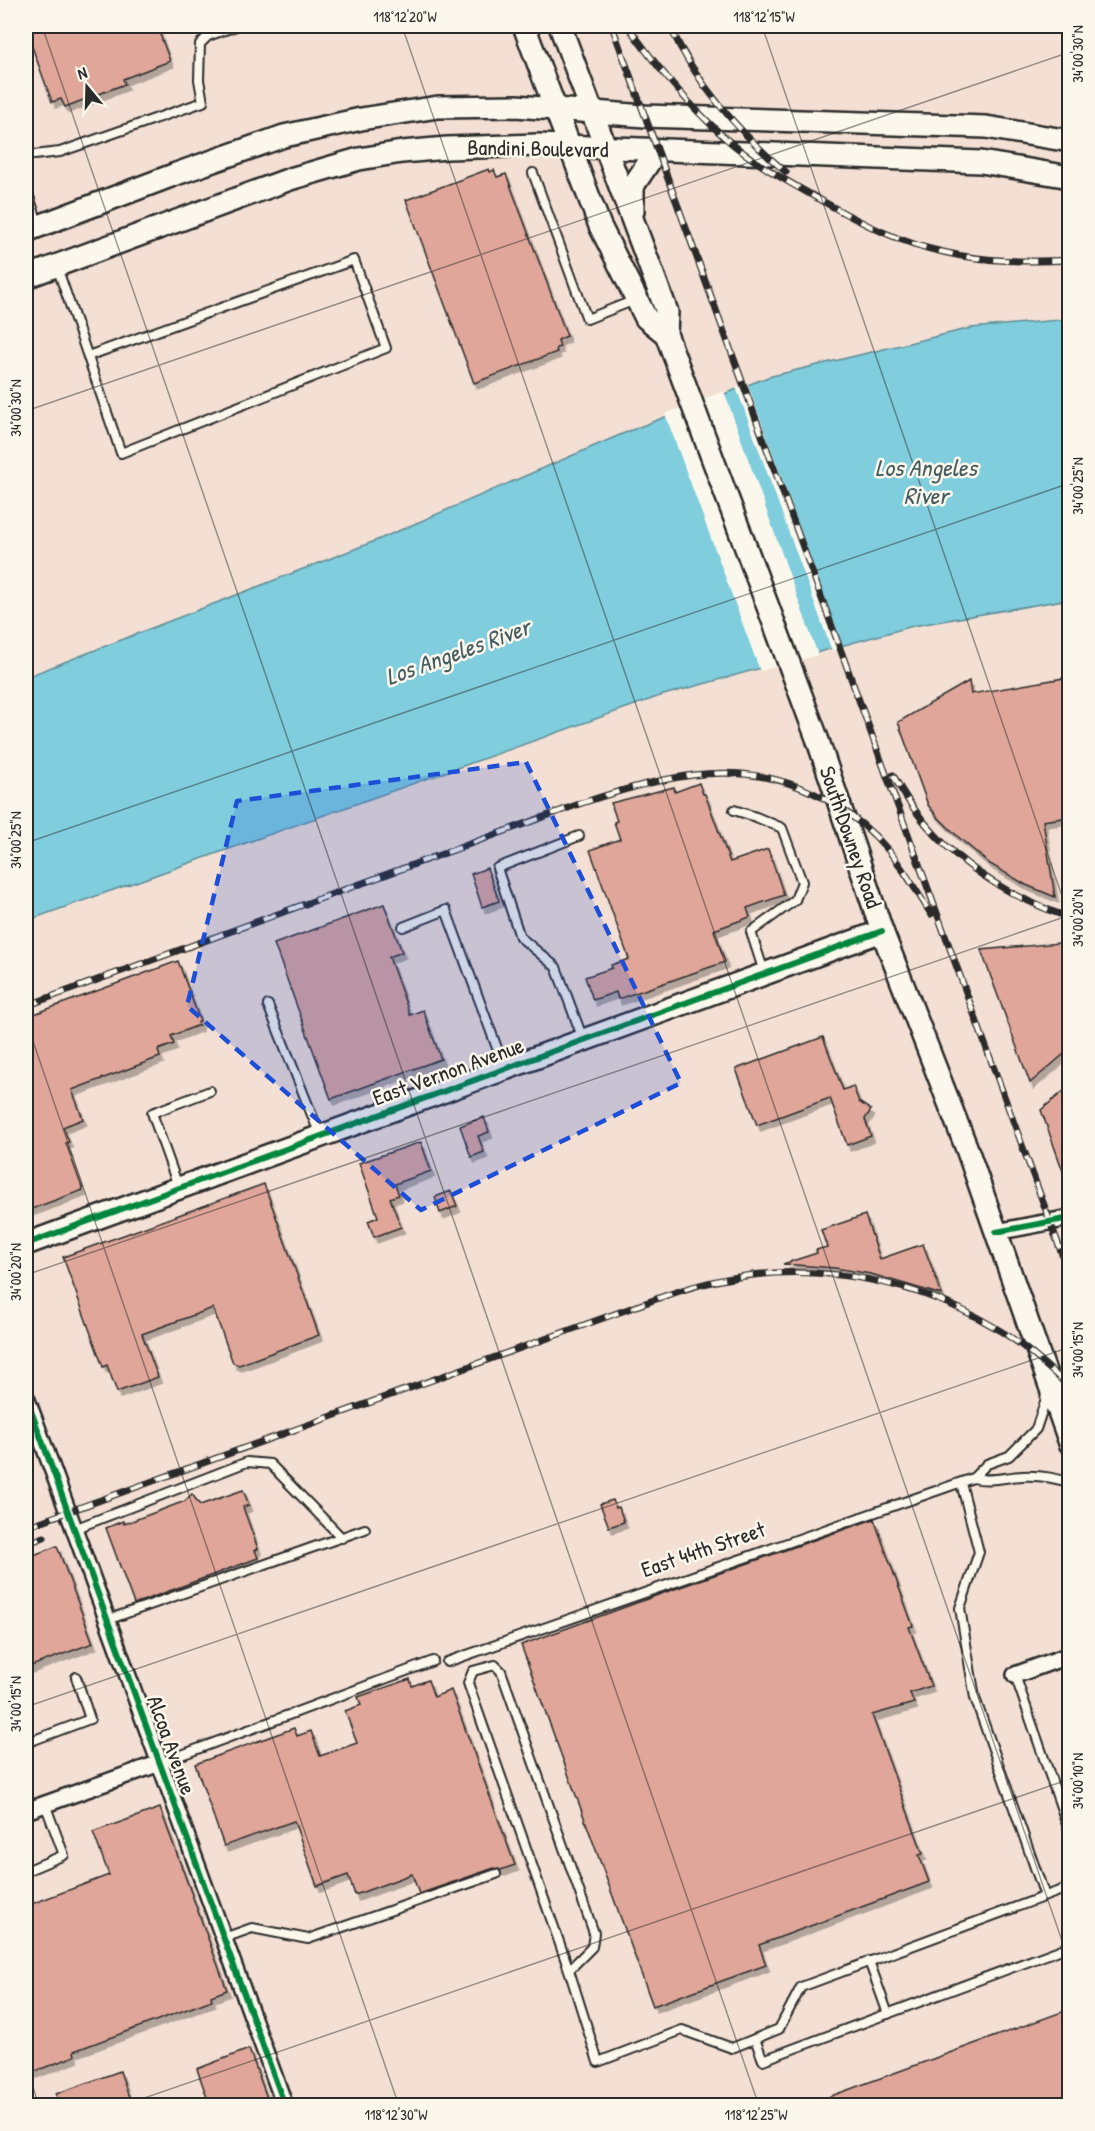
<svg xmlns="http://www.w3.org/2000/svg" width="1095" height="2131" viewBox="0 0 1095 2131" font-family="'Patrick Hand',sans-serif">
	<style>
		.built { fill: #f3dfd3 }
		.water { fill: #7fcddd; stroke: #5d8c96; stroke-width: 1.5 }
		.pier { fill: #fbf7ec }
		.building { fill: #dfa699; stroke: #2b2b2b; stroke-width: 1.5; filter: url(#shadow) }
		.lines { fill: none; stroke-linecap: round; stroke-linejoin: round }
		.lane-casing { stroke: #2b2b2b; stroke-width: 12 }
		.street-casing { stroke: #2b2b2b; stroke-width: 20 }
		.secondary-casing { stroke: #2b2b2b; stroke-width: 26 }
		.lane { stroke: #fbf7ec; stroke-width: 8 }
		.street { stroke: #fbf7ec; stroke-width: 15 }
		.secondary { stroke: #fbf7ec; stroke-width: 21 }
		.rail-casing { stroke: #2b2b2b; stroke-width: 7 }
		.rail { stroke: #fbf7ec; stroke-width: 4.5; stroke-dasharray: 14; stroke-linecap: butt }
		.cycleway-casing { stroke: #fbf7ec; stroke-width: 10 }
		.cycleway { stroke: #00873e; stroke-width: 6 }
		.marked { fill: #1d4ed8; fill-opacity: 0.2; stroke: #1d4ed8; stroke-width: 4.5; stroke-dasharray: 12 8; stroke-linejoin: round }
		.ticks { fill: none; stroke: #2b2b2b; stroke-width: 1.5; stroke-opacity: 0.45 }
		.labels { text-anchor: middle; stroke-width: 5; stroke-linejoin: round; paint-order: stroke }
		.street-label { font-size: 22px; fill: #2b2b2b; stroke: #fbf7ec }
		.water-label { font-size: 24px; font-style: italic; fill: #445c60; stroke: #fbf7ec }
		.neatline { fill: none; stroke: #2b2b2b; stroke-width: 2 }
		.ticks-label { font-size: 15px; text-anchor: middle; fill: #2b2b2b }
	</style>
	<defs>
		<filter id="shadow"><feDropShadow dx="3.5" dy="6" stdDeviation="0" flood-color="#0004"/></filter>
	</defs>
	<rect width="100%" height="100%" fill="#fbf7ec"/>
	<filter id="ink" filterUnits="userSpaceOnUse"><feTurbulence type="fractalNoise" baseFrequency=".0167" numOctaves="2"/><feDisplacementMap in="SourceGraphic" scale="12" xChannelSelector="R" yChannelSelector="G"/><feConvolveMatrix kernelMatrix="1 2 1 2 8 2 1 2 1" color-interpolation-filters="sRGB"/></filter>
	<g filter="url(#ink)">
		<path class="built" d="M26,26H1069V2105L26,2106Z"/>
		<path class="water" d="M1069,319V599L913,626L660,696L26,921V677L375,541L629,431L768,377L971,328Z"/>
		<g class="pier">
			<path d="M747,382L843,648L832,651L736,387Z"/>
			<path d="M724,391L818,655L760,671L665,414Z"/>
		</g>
		<g class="building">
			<path d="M26,26H157L170,61L123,79L125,84L65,107L61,99L52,102L26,30Z"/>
			<path d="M489,169L490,172L494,170L497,177L506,174L567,336L558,340L560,347L556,348L557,352L474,383L406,200Z"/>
			<path d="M1070,677V817L1043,821L1055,897L1026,885L990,864L957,836L937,816L928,805L898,722L969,681L971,694Z"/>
			<path d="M699,783L703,794H705L730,862L768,849L784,895L747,908L750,917L714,930L725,962L618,999L616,992L593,1000L585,977L612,968L611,965L629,959L590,850L620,839L614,822L617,821L611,803L674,787L675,792Z"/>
			<path d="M487,868L499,901L482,907L471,874Z"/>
			<path d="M384,904L402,952L389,957L410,1015L423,1010L441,1059L331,1099L274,944Z"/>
			<path d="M1070,942V1049L1030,1083L981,950Z"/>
			<path d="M178,961L200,1021L198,1022L199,1025L171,1036L174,1044L158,1050L160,1057L72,1090L83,1119L63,1127L69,1142L66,1143L83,1190L26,1211V1017Z"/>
			<path d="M823,1037L843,1090L853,1086L859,1102L871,1110L865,1119L871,1136L847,1145L830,1098L757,1125L736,1069Z"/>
			<path d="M1070,1086V1185H1068L1041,1110Z"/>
			<path d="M484,1117L489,1132L478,1136L484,1152L471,1157L460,1126Z"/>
			<path d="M421,1142L431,1171L395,1184L399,1195L390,1198L401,1227L374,1237L368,1221L378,1217L359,1163Z"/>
			<path d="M264,1184L319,1335L239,1365L233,1363L213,1308L142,1334L158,1377L117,1392L107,1365L103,1367L63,1257Z"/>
			<path d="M451,1191L457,1206L440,1213L435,1197Z"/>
			<path d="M865,1215L880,1259L923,1244L942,1295L871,1274L835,1268L783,1264L817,1253L816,1250L827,1247L821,1230Z"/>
			<path d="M243,1490L249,1505L243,1507L258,1549L255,1550L258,1558L134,1604L106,1528L123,1521L124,1524L185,1501L192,1494L200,1505Z"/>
			<path d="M613,1500L616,1508L619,1507L624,1522L609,1527L600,1504Z"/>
			<path d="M874,1519L913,1626L909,1627L931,1686L910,1693L914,1703L872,1715L923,1854L919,1855L929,1882L759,1945L766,1965L653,2006L521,1645L669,1591Z"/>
			<path d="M57,1546L93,1643L26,1668V1558Z"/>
			<path d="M410,1679L412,1686L428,1680L434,1697L451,1690L515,1865L501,1870L494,1868L419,1894L412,1874L355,1895L348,1875L317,1886L294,1821L224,1846L195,1764L294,1728L297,1736L311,1731L320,1756L357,1743L345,1711L361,1705L358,1697Z"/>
			<path d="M160,1808L227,1990L211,1996L212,2000L74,2051L75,2056L33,2072L31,2066L26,2068V1906L109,1875L93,1832Z"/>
			<path d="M1070,2009V2106H809V2104Z"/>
			<path d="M249,2049L270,2106H210L197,2069Z"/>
			<path d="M120,2071L132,2106H60L56,2094Z"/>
		</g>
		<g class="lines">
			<g class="lane-casing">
				<g id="lane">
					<path d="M26,150L34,155L60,152L203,102L199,80L200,44L208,36L236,26"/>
					<path d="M533,173L587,319L635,300"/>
					<path d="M26,188L38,223"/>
					<path d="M57,267L121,453L386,348L354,260L88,356"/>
					<path d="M734,810L756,817L782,828L802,882L795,900L751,932L764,972"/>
					<path d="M579,836L497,868L520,937L556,967L583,1039"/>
					<path d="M403,927L446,910L504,1067"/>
					<path d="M268,1005L320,1135"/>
					<path d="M178,1186L152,1113L210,1091"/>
					<path d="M973,1478C990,1482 1005,1477 1022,1476C1039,1475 1053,1477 1070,1483"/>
					<path d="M961,1483L979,1552L960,1608L975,1698L1045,1896"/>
					<path d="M74,1529L247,1462L270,1464L342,1538"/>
					<path d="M107,1620L365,1529"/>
					<path d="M447,1662L973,1478L987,1464L1009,1456L1036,1429L1045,1402L1046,1392"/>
					<path d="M1015,1675L1070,1833"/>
					<path d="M26,1743L90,1719L76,1677"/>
					<path d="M160,1763L433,1661"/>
					<path d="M26,1871L64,1855L45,1804"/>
					<path d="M224,1938L252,1928L308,1939L496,1874"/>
					<path d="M869,1961L888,2014"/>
					<path d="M569,1970L592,1947L594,1933L501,1671L495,1665L473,1671L468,1683L569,1970L598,2062L682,2030L732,2048L779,2029L801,1987L1070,1887"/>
					<path d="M755,2039L763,2060L1070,1946"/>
				</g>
			</g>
			<g class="street-casing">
				<g id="street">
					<path d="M996,1232L1070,1218"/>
					<path d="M26,1397L285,2106"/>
					<path d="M1015,1675L1070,1655"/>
					<path d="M26,1811L160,1763"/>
				</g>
			</g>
			<g class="secondary-casing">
				<g id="secondary">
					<path d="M524,26L600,226L646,318L666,334"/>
					<path d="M560,26L667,312L666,334L817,738L882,931L967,1149L1070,1443"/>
					<path d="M633,211V186L657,150"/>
					<path d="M26,231L176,174L284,136L361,119L438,107L516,106L645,116L986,127L1070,141"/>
					<path d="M26,277L290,179L359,159L402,152L447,148L537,145L981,162L1070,177"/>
					<path d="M26,1244L882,931"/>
				</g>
			</g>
			<use href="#lane" class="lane"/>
			<use href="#street" class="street"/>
			<use href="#secondary" class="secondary"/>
			<g class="rail-casing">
				<g id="rail">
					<path d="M612,26L1070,1276"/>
					<path d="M628,26C655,65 687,103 723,136C753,163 790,183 826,203C863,224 901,243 943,252C984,262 1027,262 1070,260"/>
					<path d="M670,26C695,82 739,133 786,172"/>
					<path d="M893,775C932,848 992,891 1070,918"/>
					<path d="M26,1006L582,803C668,775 748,753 832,803C852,815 873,832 888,850C904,869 917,892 931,914"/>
					<path d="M26,1527L642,1304C665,1296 688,1287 712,1282C813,1259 923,1279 1010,1337C1031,1351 1050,1370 1070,1387"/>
					<path d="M26,1544L44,1537"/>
				</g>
			</g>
			<use href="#rail" class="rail"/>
			<g class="cycleway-casing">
				<g id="cycleway">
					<path d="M996,1232L1070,1218"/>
					<path d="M26,1244L882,931"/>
					<path d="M26,1397L285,2106"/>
				</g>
			</g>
			<use href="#cycleway" class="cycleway"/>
		</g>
	</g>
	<path class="marked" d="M526,762L681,1083L421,1210L187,1006L237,801Z"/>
	<path class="ticks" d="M42,26L759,2106M402,26L1070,1964M762,26L1070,919M26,411L1070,52M26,843L1070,483M26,1021L399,2106M26,1275L1070,915M26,1707L1070,1347M26,2065L39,2106M121,2106L1070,1779"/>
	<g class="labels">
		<g class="street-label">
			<text transform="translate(538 148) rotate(1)" y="8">Bandini Boulevard</text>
			<text transform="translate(851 837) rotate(71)" y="8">South Downey Road</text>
			<text transform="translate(448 1071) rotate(-20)" y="8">East Vernon Avenue</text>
			<text transform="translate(703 1549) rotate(-19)" y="8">East 44th Street</text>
			<text transform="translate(172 1745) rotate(70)" y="8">Alcoa Avenue</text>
		</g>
		<g class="water-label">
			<text x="926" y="476">Los Angeles<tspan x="926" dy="28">River</tspan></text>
			<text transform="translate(458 652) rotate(-20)" y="8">Los Angeles River</text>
		</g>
	</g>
	<rect width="1095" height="2131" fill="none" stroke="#fbf7ec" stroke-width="66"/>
	<g transform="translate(87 87) rotate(341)" stroke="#fbf7ec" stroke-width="4.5" paint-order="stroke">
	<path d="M0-4.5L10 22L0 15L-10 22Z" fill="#2b2b2b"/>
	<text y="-9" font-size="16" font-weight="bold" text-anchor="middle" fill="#2b2b2b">N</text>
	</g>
	<rect x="33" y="33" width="1029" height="2065" class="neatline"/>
	<g class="ticks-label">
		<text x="405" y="22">118°12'20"W</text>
		<text x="764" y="22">118°12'15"W</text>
		<text transform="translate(1078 54) rotate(-90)" y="5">34°00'30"N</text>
		<text transform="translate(16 408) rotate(-90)" y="5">34°00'30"N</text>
		<text transform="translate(1078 486) rotate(-90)" y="5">34°00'25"N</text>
		<text transform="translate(16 840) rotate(-90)" y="5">34°00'25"N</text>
		<text transform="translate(1078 918) rotate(-90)" y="5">34°00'20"N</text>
		<text transform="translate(16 1272) rotate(-90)" y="5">34°00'20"N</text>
		<text transform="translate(1078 1350) rotate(-90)" y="5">34°00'15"N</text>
		<text transform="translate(16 1704) rotate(-90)" y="5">34°00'15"N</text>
		<text transform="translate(1078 1781) rotate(-90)" y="5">34°00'10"N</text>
		<text x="396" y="2120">118°12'30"W</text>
		<text x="756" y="2120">118°12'25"W</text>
	</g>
</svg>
